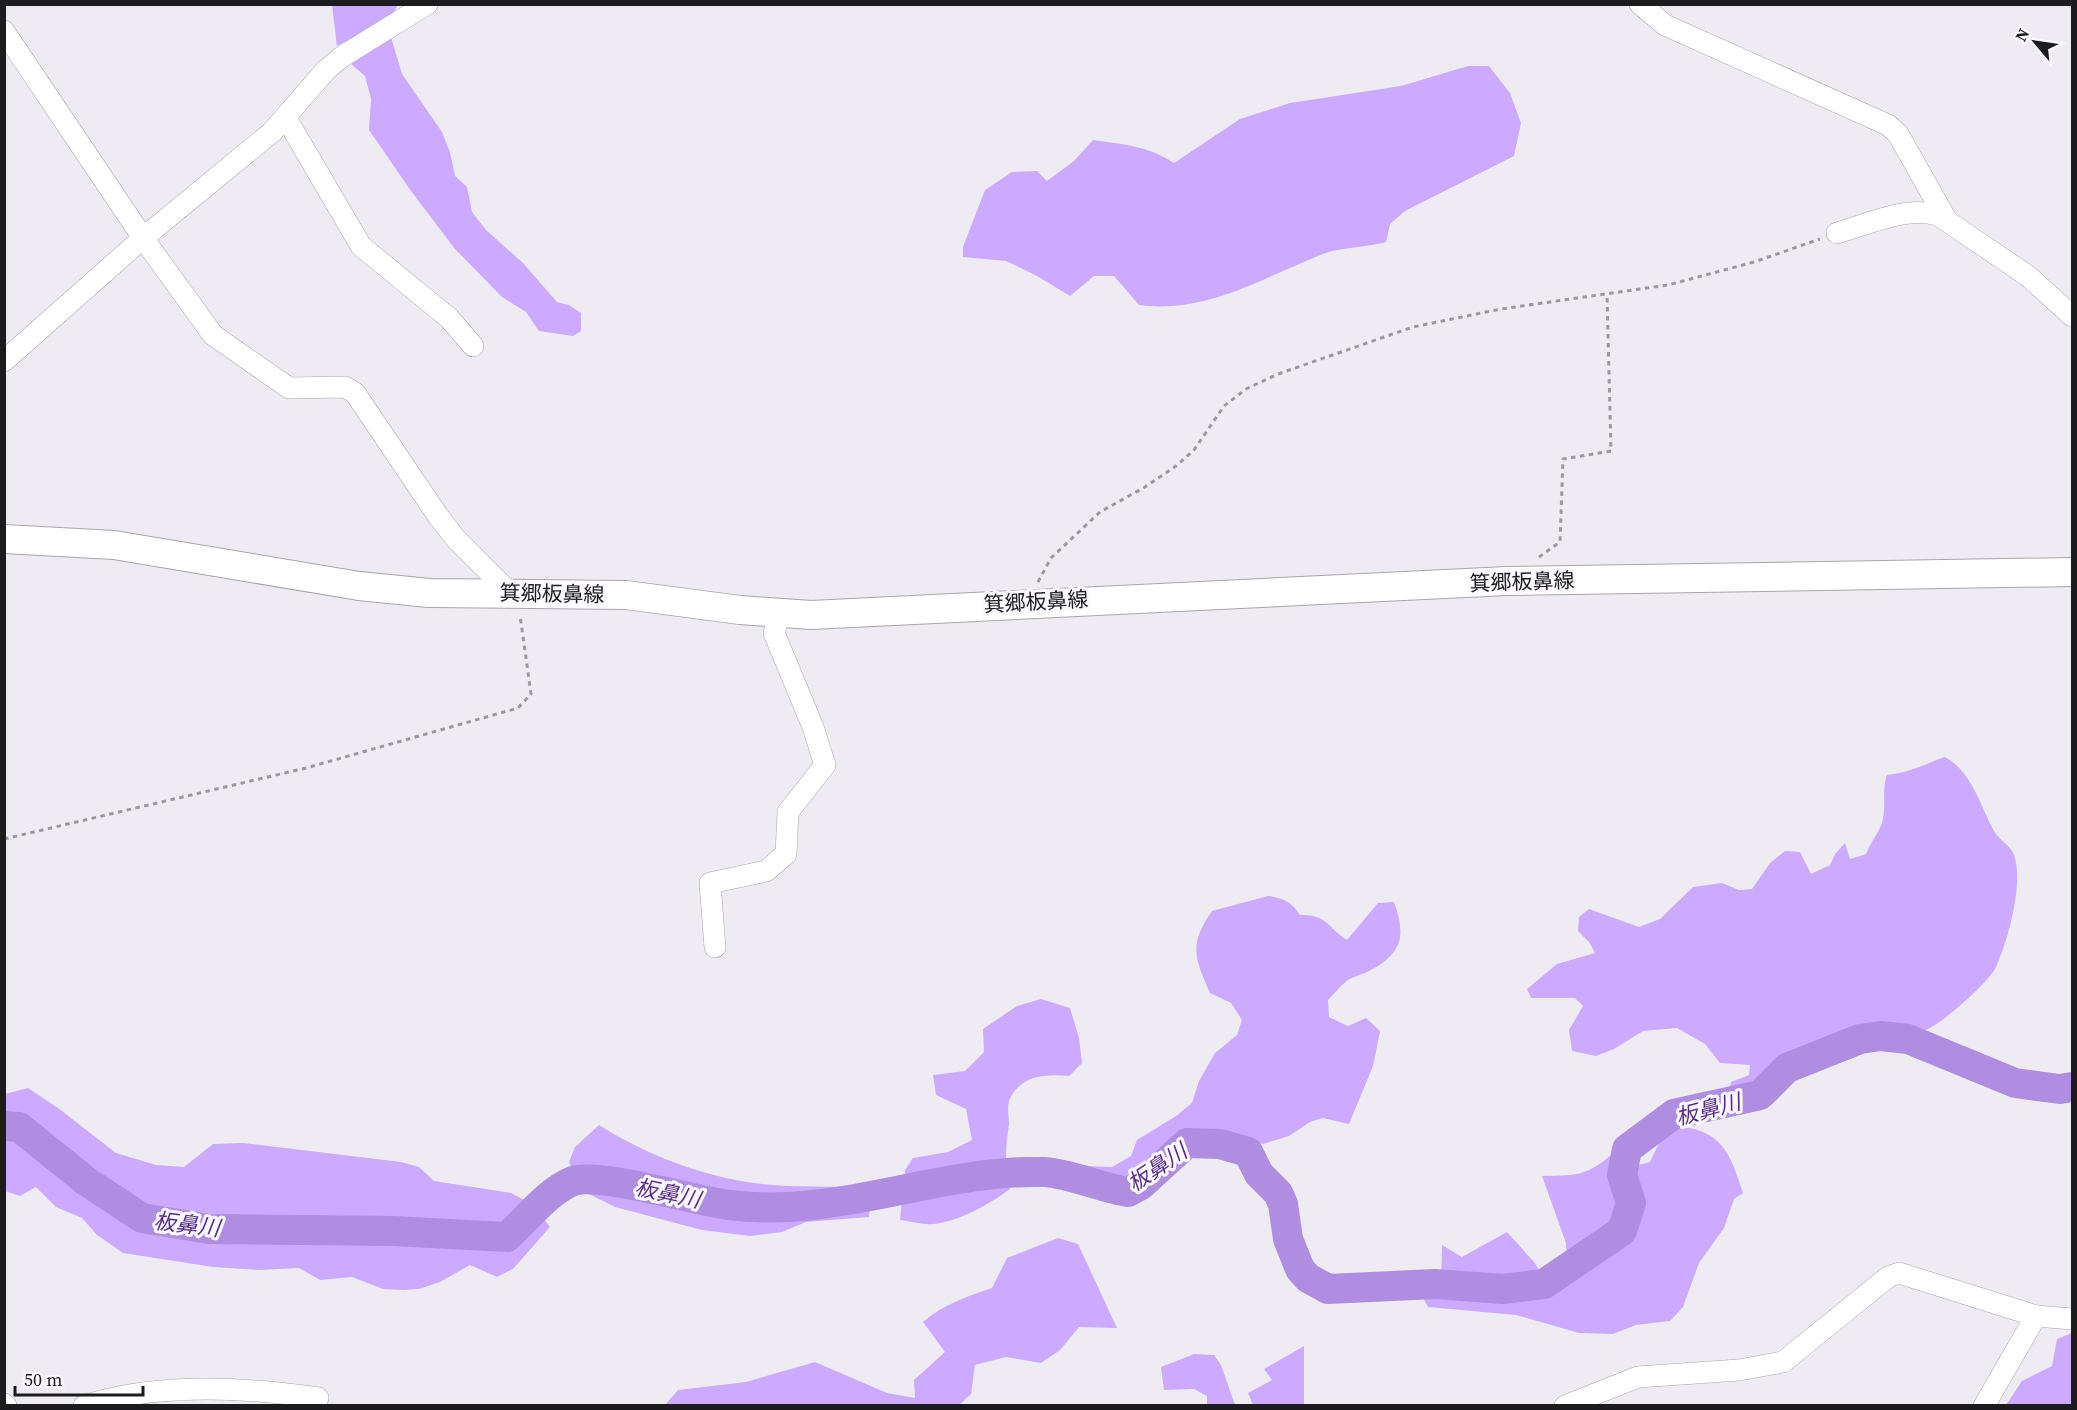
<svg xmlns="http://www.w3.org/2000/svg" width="2077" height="1410" viewBox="0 0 2077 1410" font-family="'Source Serif 4','Noto Sans JP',serif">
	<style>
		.forest { fill: #cbaaff }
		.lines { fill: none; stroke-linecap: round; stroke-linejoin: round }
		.river { stroke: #af8ee1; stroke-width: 30 }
		.street-casing { stroke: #a7a5ab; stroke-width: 22 }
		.secondary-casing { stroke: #a7a5ab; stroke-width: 30 }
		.path { stroke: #9a999d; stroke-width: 3; stroke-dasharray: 4.5 4.5; stroke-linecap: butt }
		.street { stroke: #fff; stroke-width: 21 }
		.secondary { stroke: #fff; stroke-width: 28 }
		.labels { text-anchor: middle; stroke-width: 6; stroke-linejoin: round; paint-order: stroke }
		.street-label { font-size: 21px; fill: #1c1c1e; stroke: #fbf9ff }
		.water-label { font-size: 22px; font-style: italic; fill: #5b2e8e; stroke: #fbf9ff }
	</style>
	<rect width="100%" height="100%" fill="#eeecf2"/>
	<g class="forest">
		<path d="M332,5H398L389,19L337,46Z"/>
		<path d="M391,37L402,74L442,132L450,152L455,176L467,187L472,212L486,230L523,263L557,302L569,305L581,313V331L573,336L539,331L526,312L502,297L455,249L411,191L369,130L371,99L365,76L351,64Z"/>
		<path d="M1468,66H1489L1510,93L1521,123L1514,156L1405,211L1390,224L1386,242C1367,247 1338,248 1323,254C1262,278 1206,314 1139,305L1114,276H1094L1070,296L1037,276L1006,261L963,257V247L985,190L1012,172L1037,171L1047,181L1074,161L1093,140C1122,144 1149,146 1174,163L1240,119L1290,103L1401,86Z"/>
		<path d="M1945,757C1972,772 1980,805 1994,831C1999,840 2011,846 2014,855C2024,882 2008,941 1996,967C1990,981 1940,1026 1925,1030C1914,1032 1904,1026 1893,1025C1862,1025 1830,1041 1801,1051C1795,1054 1786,1055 1780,1059C1764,1069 1752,1100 1729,1091L1731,1082L1749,1075L1750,1065L1720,1063L1705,1044L1677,1028L1643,1031L1614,1049L1596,1056L1572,1051L1569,1030L1583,1006L1575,998H1531L1527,989L1557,964L1595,953L1589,942L1578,931L1579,917L1589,909L1639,927L1660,919L1693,887L1722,883L1739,890L1752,889L1770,863L1785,851L1800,852L1811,874L1830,865L1835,854L1845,843L1850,859L1866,854C1870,843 1878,834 1882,823C1887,806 1881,791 1887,775C1912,772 1922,765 1945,757Z"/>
		<path d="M1268,896C1283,898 1292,902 1300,915C1327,914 1327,927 1347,940L1378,903L1394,902C1406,936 1403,953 1369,971C1362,975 1354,976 1348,980C1340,986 1334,994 1328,1000L1329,1017L1348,1026L1366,1018L1380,1031L1373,1066L1349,1124L1323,1118L1310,1122L1289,1136L1263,1144L1210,1131L1189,1130L1130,1180L1107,1185L1061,1184L1032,1178L1033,1164L1112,1167L1131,1156L1137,1140L1176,1116L1192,1103L1199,1081L1215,1053L1237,1035L1242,1020L1231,1003L1210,993C1194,957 1189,944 1212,911Z"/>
		<path d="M1041,999L1070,1008L1079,1038L1082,1063L1069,1076C1045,1074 1020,1075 1009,1101C1007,1108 1009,1117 1009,1124C1005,1153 1005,1160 1010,1189C990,1204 958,1222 933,1224C923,1225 910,1221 900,1220L905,1170L913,1158L948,1152L972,1140L966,1109L936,1095L933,1075L965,1071L984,1052L983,1029L1017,1006Z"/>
		<path d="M28,1088L58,1108L116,1153L156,1165L184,1167L213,1144L243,1143L401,1162L419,1167L434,1181L511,1193L532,1204L550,1227L513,1269L497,1277L470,1265L440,1282L419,1289L404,1290L383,1289L352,1277L320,1280L299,1268L259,1270L213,1267L123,1253L97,1235L82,1218L56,1207L36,1187L20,1196L5,1191V1094Z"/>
		<path d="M599,1125C640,1151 689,1171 736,1180C780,1189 826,1185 871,1188L869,1217L806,1222L782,1232L750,1236L702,1230L615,1207L581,1190L569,1162L575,1147Z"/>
		<path d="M1674,1125C1722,1131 1729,1150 1743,1193L1734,1199L1724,1228L1699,1263L1683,1307L1670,1321L1636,1325L1613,1334L1579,1333L1516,1315L1428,1307L1421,1294L1441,1289L1442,1245L1462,1257L1507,1232L1534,1262L1551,1288L1567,1278L1566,1243L1542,1176C1575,1175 1585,1177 1611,1155L1634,1166L1650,1162L1659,1143Z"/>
		<path d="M1058,1238L1078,1244L1117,1328L1079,1327L1060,1350L1041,1363L1006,1357L975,1365L971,1394L959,1405H665L678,1390L746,1382L815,1362L887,1393L915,1398L914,1380L945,1352L923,1322C944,1304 966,1297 992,1288L1007,1258Z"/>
		<path d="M2072,1333V1405H2006L2022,1381L2052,1366L2057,1339Z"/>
		<path d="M1304,1346V1405H1253L1248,1393L1272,1380L1264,1369Z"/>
		<path d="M1194,1354L1214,1355L1221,1365L1235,1405H1207V1396L1194,1389L1164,1390L1161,1367Z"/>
	</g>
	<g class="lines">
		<path class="river" d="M4,1126L19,1127L86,1181L142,1218L209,1229L394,1231L507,1237C527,1219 548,1191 573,1181C599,1172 696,1201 729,1205C840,1219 937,1169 1044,1172C1068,1173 1103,1188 1128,1192L1141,1185L1187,1143L1220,1144L1248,1152L1259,1174L1278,1193L1283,1204L1288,1239L1300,1269L1308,1278L1328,1289L1435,1284L1503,1289L1544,1284L1622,1231L1631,1203L1622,1175L1627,1149L1674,1114L1760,1095L1787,1068L1860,1039L1881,1036L1908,1039L2015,1083L2060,1089L2072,1087"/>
		<g class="street-casing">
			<g id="street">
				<path d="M1640,4L1665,25L1888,125L1898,134L1946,219"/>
				<path d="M4,31L143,238L213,335L289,388L345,387L355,393L438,516L456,539L510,593"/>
				<path d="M286,118L361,246L449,318L473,346"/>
				<path d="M1837,233C1869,224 1905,206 1938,215L2028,276L2072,316"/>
				<path d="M4,361L143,238L272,132L326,70L343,56L427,4"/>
				<path d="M715,947L710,883L766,871L786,854L788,812L825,765L813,727L774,633L780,613"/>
				<path d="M4,1404L6,1406"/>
				<path d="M84,1406C156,1383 244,1387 318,1398"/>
				<path d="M1565,1406L1638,1377L1739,1370L1783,1362L1888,1277L1899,1273L2036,1316L2072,1319"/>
				<path d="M1984,1406L2036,1316"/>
			</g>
		</g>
		<g class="secondary-casing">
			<path id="secondary" d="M4,539L114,545L359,586L429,593L626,595L740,610L811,615L1507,581L2072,572"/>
		</g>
		<g class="path">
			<path d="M1539,557L1560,542L1563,459L1611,451L1607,294"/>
			<path d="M1038,582L1051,558L1100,512L1145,487L1176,466L1194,450L1224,406L1246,389L1278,374L1413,327L1501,309L1668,285L1754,262L1820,239"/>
			<path d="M4,839L306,768L518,708L531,694L520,615"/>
		</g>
		<use href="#street" class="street"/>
		<use href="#secondary" class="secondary"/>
	</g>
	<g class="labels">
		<g class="street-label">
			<text transform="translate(1522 582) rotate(-2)" y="7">箕郷板鼻線</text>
			<text transform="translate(552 594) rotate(1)" y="7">箕郷板鼻線</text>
			<text transform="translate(1036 602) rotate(-3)" y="7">箕郷板鼻線</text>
		</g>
		<g class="water-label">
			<text transform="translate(1708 1109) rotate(-15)" y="8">板鼻川</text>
			<text transform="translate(1157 1167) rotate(-34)" y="8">板鼻川</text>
			<text transform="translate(668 1193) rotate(12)" y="8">板鼻川</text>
			<text transform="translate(187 1224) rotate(7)" y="8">板鼻川</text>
		</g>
	</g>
	<rect width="2077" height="1410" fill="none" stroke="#1c1c1e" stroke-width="12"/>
	<g transform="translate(2035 42) rotate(299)" stroke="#fbf9ff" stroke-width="4.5" paint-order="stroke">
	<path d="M0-4.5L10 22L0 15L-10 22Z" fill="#1c1c1e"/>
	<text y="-9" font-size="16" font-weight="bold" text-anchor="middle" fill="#1c1c1e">N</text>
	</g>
	<path d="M15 1386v9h128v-9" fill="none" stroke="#1c1c1e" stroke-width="3"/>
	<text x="24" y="1386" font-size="18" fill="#1c1c1e" stroke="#fbf9ff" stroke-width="4.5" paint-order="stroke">50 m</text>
</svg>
